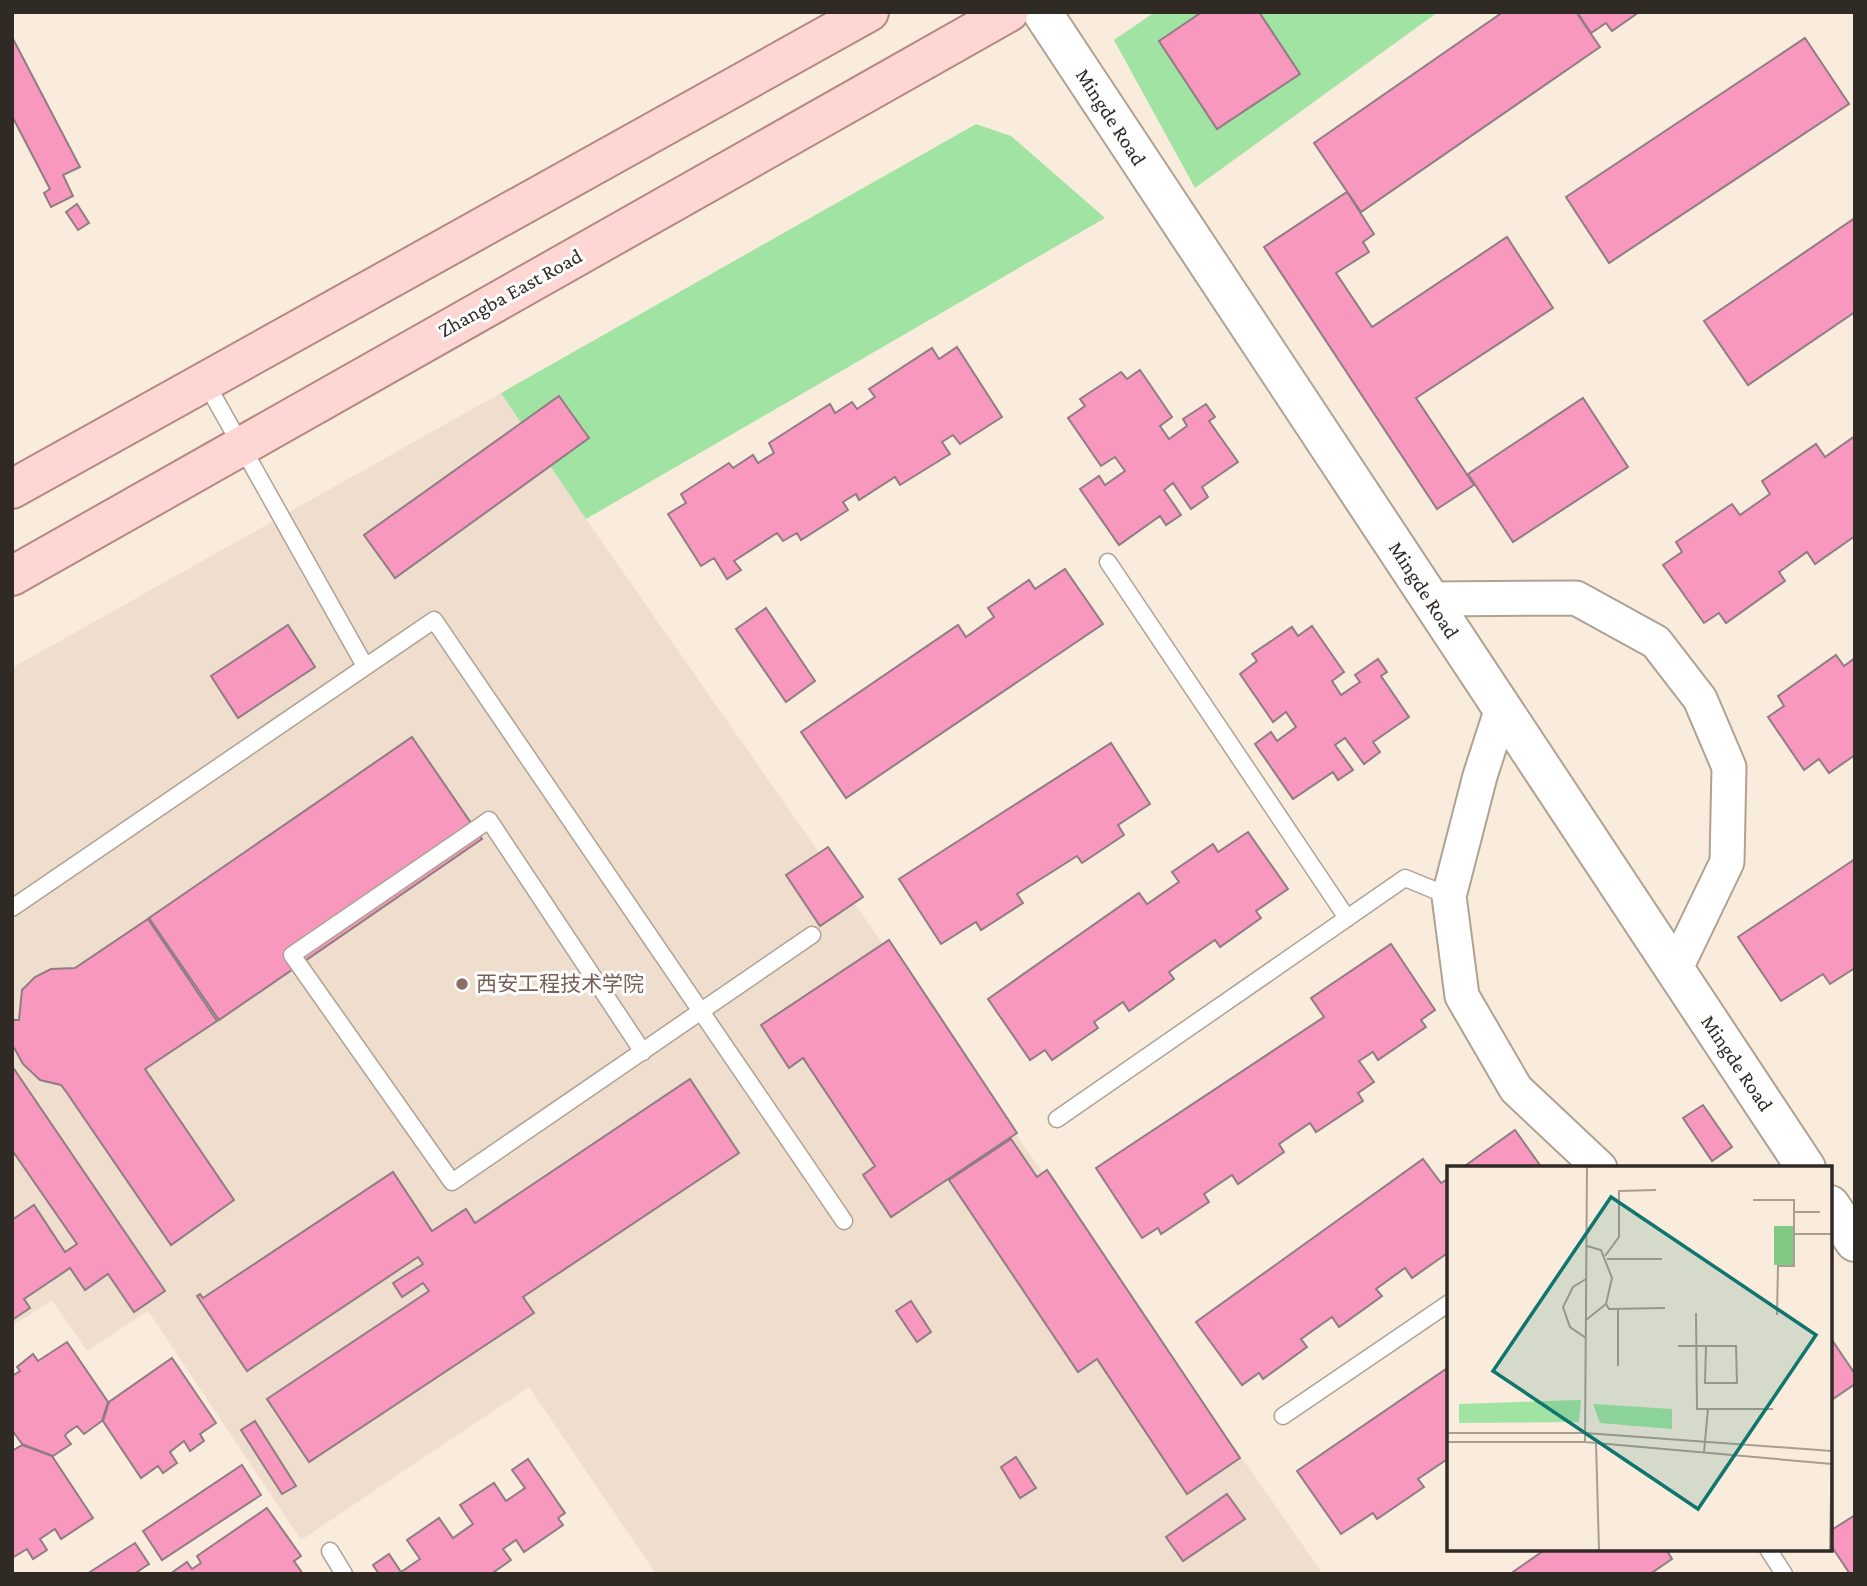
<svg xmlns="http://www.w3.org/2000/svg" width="1867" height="1586" viewBox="0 0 1867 1586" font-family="'Crimson Pro','Noto Sans SC',serif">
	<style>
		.education { fill: #efddcd }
		.green { fill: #a1e3a2 }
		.building { fill: #f998bf; stroke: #907c83; stroke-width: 2 }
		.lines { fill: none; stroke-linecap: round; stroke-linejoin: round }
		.service-casing { stroke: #afa293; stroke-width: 19 }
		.minor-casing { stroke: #afa293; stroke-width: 37 }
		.tertiary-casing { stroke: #afa293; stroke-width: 42 }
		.primary-casing { stroke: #b58883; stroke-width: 42 }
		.service { stroke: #fff; stroke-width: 16 }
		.minor { stroke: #fff; stroke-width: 33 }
		.tertiary { stroke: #fff; stroke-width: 38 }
		.primary { stroke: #fed6d3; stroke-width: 38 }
		.education-dot { fill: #8d6e63; stroke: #fff; stroke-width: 2.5 }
		.labels { text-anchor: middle; stroke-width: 6; stroke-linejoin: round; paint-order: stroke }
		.street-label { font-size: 21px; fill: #2f2a24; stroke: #fff }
		.education-label { font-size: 21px; fill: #785e54; stroke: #fff; text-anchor: start }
		.inset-road { fill: none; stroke: #a99e92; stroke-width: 2 }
		.view { fill: #0f766e; fill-opacity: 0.15; stroke: #0f766e; stroke-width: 3.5 }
		.inset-edge { fill: none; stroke: #2f2a24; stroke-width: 3.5 }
	</style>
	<rect width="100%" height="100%" fill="#faecdc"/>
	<path class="education" d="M501,393L586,519L1323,1574H656L529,1387L301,1540L148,1311L87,1351L52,1300L12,1326V668Z"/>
	<g class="green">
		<path d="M1155,12H1438L1195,188L1114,40Z"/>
		<path d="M976,124L1011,136L1105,218L586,519L501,393Z"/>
	</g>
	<g class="building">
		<path d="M1202,12H1259L1300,74L1217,129L1159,41Z"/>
		<path d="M1503,12H1576L1600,47L1361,212L1314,143Z"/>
		<path d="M1577,12H1639L1612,31L1606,23L1591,33Z"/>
		<path d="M12,37L80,167L63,175L73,196L51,207L44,193L50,189L12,116Z"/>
		<path d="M1805,38L1849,104L1609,263L1566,197Z"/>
		<path d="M1347,192L1374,234L1363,242L1369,252L1336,273L1372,327L1507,237L1553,308L1416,398L1474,485L1437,509L1264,247Z"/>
		<path d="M77,204L89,223L78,230L66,212Z"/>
		<path d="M1855,218V312L1748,385L1704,321Z"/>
		<path d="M957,347L1002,417L960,444L953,435L942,442L950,454L900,485L895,477L859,500L856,494L843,502L848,510L801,540L797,533L783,541L777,533L734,561L741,570L727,579L714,558L701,566L668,514L686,503L681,494L729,463L733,468L753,455L758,463L774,453L769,443L830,404L835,413L852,402L857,409L875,397L869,389L932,348L939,359Z"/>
		<path d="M1140,370L1172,417L1160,426L1169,439L1187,426L1183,419L1206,404L1215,417L1209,421L1238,462L1202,487L1208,497L1191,509L1173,483L1164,490L1181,515L1166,525L1160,516L1119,545L1080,489L1099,476L1105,485L1125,471L1115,457L1101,466L1068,418L1085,406L1080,399L1121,372L1127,379Z"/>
		<path d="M559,396L589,438L395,578L364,535Z"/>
		<path d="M1583,398L1628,467L1513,542L1468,474Z"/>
		<path d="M1855,436V536L1815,564L1807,552L1779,572L1785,581L1726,623L1719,613L1704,623L1663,565L1682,552L1676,542L1732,504L1740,515L1770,494L1762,481L1816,444L1825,457Z"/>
		<path d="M1065,569L1103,624L846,798L801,732L958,625L966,637L994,617L988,608L1029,580L1035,589Z"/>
		<path d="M766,608L815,681L786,702L736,629Z"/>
		<path d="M288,625L315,667L238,718L211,676Z"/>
		<path d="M1312,626L1344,672L1332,681L1341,695L1360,682L1355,675L1378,659L1387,672L1381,676L1409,717L1373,742L1380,752L1364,764L1345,738L1335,745L1353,770L1338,780L1333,772L1293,799L1255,744L1271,732L1277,741L1296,727L1286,712L1273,722L1240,674L1257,661L1252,654L1292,627L1298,636Z"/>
		<path d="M1836,655L1844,666L1855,658V755L1829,773L1819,759L1804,770L1768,717L1784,706L1778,696Z"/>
		<path d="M412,737L482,839L219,1020L149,918Z"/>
		<path d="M1111,743L1150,804L1118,825L1124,835L1082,863L1077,856L1017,894L1023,903L981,930L976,922L941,944L899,879Z"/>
		<path d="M1248,832L1288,889L1256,911L1261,918L1220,947L1215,940L1169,972L1174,979L1129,1011L1123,1002L1094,1022L1098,1028L1052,1060L1045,1050L1030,1060L988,999L1139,893L1147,904L1179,882L1172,872L1213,844L1218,852Z"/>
		<path d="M828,847L863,897L820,926L786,875Z"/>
		<path d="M1855,859V968L1830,984L1823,974L1781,1001L1738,937Z"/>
		<path d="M148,919L217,1021L145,1069L234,1200L171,1245L67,1093L61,1085L40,1080L23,1064L12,1044V1020H19L22,990L35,977L51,969L75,968Z"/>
		<path d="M889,940L1017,1133L891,1217L863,1175L875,1166L803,1058L789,1068L761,1025Z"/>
		<path d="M1391,944L1435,1010L1421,1020L1426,1027L1378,1060L1373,1052L1359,1061L1374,1082L1358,1093L1363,1101L1316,1132L1310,1123L1279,1144L1284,1152L1238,1184L1232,1175L1204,1194L1209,1202L1161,1234L1158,1228L1142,1238L1096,1168L1324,1017L1311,998Z"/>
		<path d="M12,1066L165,1291L134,1312L108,1274L85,1290L70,1268L24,1299L30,1308L12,1320V1220L34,1205L65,1252L77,1244L12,1150Z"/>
		<path d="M690,1079L739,1153L523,1297L534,1313L309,1462L267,1399L429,1291L423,1283L402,1297L393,1283L423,1264L418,1257L247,1371L197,1296L200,1294L203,1298L393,1172L432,1231L466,1209L475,1223Z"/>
		<path d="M1703,1105L1732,1147L1712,1161L1683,1118Z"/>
		<path d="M1515,1130L1542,1168H1462Z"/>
		<path d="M1011,1139L1037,1177L1047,1170L1240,1458L1187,1494L1097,1359L1078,1372L949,1180Z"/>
		<path d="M1423,1159L1441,1183L1449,1178V1252L1412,1278L1405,1268L1376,1289L1382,1296L1339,1327L1332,1317L1301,1339L1307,1347L1263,1379L1259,1373L1242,1385L1196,1322Z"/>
		<path d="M911,1301L931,1332L917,1342L896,1311Z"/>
		<path d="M1830,1337L1855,1374V1384L1830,1401Z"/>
		<path d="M67,1342L108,1402L102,1421L84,1434L77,1426L67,1433L65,1436L71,1444L53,1456L22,1444L12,1430V1376L20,1371L17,1367L33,1354L38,1361Z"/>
		<path d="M172,1358L216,1423L200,1434L204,1441L190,1451L184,1441L170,1452L177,1463L163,1473L158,1466L141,1478L103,1421L109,1402Z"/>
		<path d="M1449,1367V1458L1418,1479L1424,1487L1377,1519L1373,1513L1341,1534L1297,1471Z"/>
		<path d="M255,1421L296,1486L282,1494L241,1430Z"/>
		<path d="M22,1445L52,1456L93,1518L61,1539L55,1529L40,1539L47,1550L33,1559L27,1549L12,1558V1451Z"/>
		<path d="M1016,1457L1036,1488L1020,1498L1001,1467Z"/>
		<path d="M528,1459L565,1513L558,1518L563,1525L524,1552L516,1540L503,1549L511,1560L491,1574H379L373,1565L389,1554L401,1572L420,1559L407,1540L439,1518L453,1538L473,1524L460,1505L494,1483L506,1501L525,1488L512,1470Z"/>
		<path d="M242,1465L261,1495L162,1560L143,1531Z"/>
		<path d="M1227,1494L1245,1519L1183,1561L1166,1537Z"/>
		<path d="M267,1508L301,1556L294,1561L303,1574H170L187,1562L192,1569L201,1563L197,1556Z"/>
		<path d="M1855,1515V1574H1850L1830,1544V1531Z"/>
		<path d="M135,1543L149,1564L134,1574H87Z"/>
		<path d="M1546,1549H1666L1672,1559L1650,1574H1510Z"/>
	</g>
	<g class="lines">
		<g class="service-casing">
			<g id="service">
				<path d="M206,383L365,666"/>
				<path d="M1108,562L1347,918"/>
				<path d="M12,908L434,620L844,1221"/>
				<path d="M643,1052L489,820L292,955L452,1182L812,935"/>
				<path d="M1057,1119L1405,878L1449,896"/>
				<path d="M1283,1416L1449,1303"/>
				<path d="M1768,1549L1784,1574"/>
				<path d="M330,1551L344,1574"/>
			</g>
		</g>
		<g class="minor-casing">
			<g id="minor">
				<path d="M1430,599L1576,598L1656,642L1700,699L1729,767L1727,862L1675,970"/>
				<path d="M1502,708L1480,776L1449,896L1462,996L1516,1089L1600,1168"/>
			</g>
		</g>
		<g class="tertiary-casing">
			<g id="tertiary">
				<path d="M1042,12L1806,1168"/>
				<path d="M1830,1205L1855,1242"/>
			</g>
		</g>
		<g class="primary-casing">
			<g id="primary">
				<path d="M12,489L869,12"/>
				<path d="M12,576L1009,12"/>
			</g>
		</g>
		<use href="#service" class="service"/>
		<use href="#minor" class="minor"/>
		<use href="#tertiary" class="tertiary"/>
		<use href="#primary" class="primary"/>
	</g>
	<circle class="education-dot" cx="462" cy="984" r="7"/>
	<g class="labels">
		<g class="street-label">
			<text transform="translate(1111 117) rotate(57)" y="7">Mingde Road</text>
			<text transform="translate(510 293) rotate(-29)" y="7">Zhangba East Road</text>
			<text transform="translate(1424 590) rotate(57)" y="7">Mingde Road</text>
			<text transform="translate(1737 1063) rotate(56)" y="7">Mingde Road</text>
		</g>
		<g class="education-label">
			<text x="476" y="991">西安工程技术学院</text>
		</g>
	</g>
	<g transform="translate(1447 1166)">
		<rect width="385" height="385" fill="#faecdc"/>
		<path d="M134,234L132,256L12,257V238ZM146,238L225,243V263L153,257Z" fill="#a1e3a2"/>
		<path d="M327,60H347V99H327Z" fill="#80ca83"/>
		<path class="inset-road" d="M306,34H347V100H331L330,149M347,46H373M347,68H385M158,90L172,71V25L209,24M160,93H215M159,138L162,143L218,142M249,147L250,243H326M139,154L159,138L165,112L154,84L140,80M139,172L123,161L116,141L126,121L139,113M231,180H289L290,217H258L259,180M171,200V143M0,267H138L385,285M0,276H138L385,298M138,276L140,1M149,277L152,384M257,286L261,243M383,384L385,272"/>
		<path class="view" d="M164,31L369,169L251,343L46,205Z"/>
		<rect width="385" height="385" class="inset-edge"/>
	</g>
	<rect width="1867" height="1586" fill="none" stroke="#2f2a24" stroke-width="28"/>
</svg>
